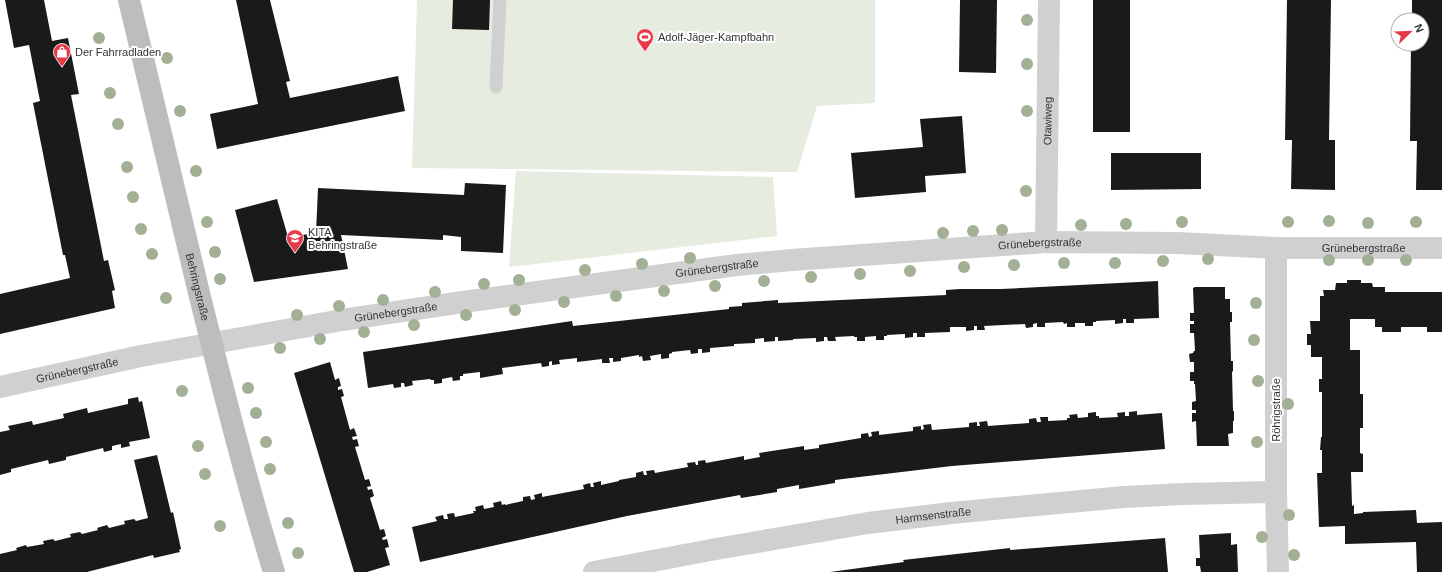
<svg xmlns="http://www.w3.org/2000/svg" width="1442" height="572" viewBox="0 0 1442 572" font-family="Arial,sans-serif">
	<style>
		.green { fill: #e6ecdf }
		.building { fill: #1a1a1a }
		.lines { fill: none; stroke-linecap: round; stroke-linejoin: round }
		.lane { stroke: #d0d0d0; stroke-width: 13 }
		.street { stroke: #d0d0d0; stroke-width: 22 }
		.secondary { stroke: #bdbdbd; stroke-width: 22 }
		.tree { fill: #a2b095 }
		.labels { text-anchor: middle; stroke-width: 4; stroke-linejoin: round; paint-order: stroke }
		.poi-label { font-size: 11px; fill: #333; stroke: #fff; text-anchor: start }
		.street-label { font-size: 11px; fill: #333; stroke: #fff }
	</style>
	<rect width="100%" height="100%" fill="#fff"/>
	<g class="green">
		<path d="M417,0H875V103L817,106L797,172L412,168Z"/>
		<path d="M516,171L773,177L777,236L509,267Z"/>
	</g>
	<g class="building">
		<path d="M5,0H44L52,41L68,38L79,94L71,95L104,261L108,260L115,290L112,291L115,308L0,334V294L70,278L65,255H63L33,103L40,101L29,45L14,48Z"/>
		<path d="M236,0H270L290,81L286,82L290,98L398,76L405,111L217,149L210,114L258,104Z"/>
		<path d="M453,0H490L489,30L452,29Z"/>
		<path d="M960,0H997L996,73L959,72Z"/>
		<rect x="1093" y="0" width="37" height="132"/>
		<path d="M1287,0H1331L1329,140H1335V190L1291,189L1292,140H1285Z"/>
		<path d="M1412,0H1442V190H1416L1417,141H1410L1411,44H1422V20H1412Z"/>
		<path d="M962,116L966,173L925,176L926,192L855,198L851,153L923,147L920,119Z"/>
		<path d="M1111,153H1201V189L1111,190Z"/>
		<path d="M465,183L506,185L503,253L461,251V237L443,235V240L341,235L348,269L254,282L235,210L277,199L288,237L316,233L318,188L464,195Z"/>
		<path d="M1347,280H1361V283H1372L1373,287H1385V292H1442V332H1427V327H1401V332H1382V327H1375V319H1350V350H1360V394H1363V428H1360V453L1363,454V472H1351L1352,506L1354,505V514L1363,513V512L1416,510L1417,523L1442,522V572H1417L1416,542L1345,544V526L1319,527L1317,473H1322V450H1320L1321,437H1322V392H1319V379H1322V357H1311V345H1307V334H1311L1310,321H1320V296H1324L1323,290H1335L1336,283H1347Z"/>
		<path d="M1158,281L1159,318L1134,319V323H1126V319H1123V323L1115,324V320L1096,321V322H1093V326H1085V323H1075V327H1067V323L1064,324L1063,322L1045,323V327H1037V323L1033,324V327L1026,328L1025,324L984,326L985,330H977V326H974V330L966,331V327H950V332L925,333V337H917V333H913V337L905,338V334L887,335V336H884V340H876V336L865,337V341H857V337H854V336L835,337L836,341H828L827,337H824V341L816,342V338L793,339V340L778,341V337H775V341L764,342V338L755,339V343L734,344V346L710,348V352L702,353V349H698V353L691,354L690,350L672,352V353L669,354V358L661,359V354L650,356L651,360L643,361L642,356L639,357V355L621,358V361L613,362V358H609L610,363H602V359L577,362V358L559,360L560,364L552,365V361L549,362V366L542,367L541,363L502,368L503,374L480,378V372L463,374V376H460V380L453,381L452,377L442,379V383L434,384V380H431L430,379L412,381L413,385L405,387L404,383H401V387L394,388L393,384L368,388L363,352L572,321L573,326L729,309V307L742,306V303L778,300V303L946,295V290L960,289H1001Z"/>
		<path d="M1195,287H1225V299H1230V312H1232V322H1230L1231,361H1233V371L1232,372L1233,411H1234V421H1233V433L1228,434L1229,446H1197L1196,421L1192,422V413H1196V410H1192V402L1196,401L1195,384H1194V381H1190V372H1194V362H1190L1189,354L1193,353L1194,351H1195L1194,333H1190V324H1194V321H1190V313H1194L1193,288Z"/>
		<path d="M330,362L335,380L339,378L341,386L338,387V390L342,389L344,396L341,397L350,430L354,428L357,436L352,437L353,440L357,439L359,446L355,447L365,480L369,479L371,486L367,487L368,490L372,489L374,496L370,498L380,530L384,529L386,536L382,538L383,540L387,539L389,547L385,548L390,565L367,572H354L294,373Z"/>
		<path d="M138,397L139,402L142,401L150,438L129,442L130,446L121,448V444L112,446V450L104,452L103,448L66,457V460L49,464L48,460L11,469V472L0,475V432L10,430L8,426L32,421L33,425L64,418L63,414L87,408L88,413L128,404V399Z"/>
		<path d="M1137,411V415L1162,413L1165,449L952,466L851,478L835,480V483L799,489V485L777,489V492L741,498L740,495L627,516L420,562L412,527L437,521L435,517L443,515L444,519H448L447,514L454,513L455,517L474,513L473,511H476L475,507L483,505L484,509L494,507L493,503L501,501L502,505L505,504V505L523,501V497L530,496L531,500L535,499L534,495L542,493V497L584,489L583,485L590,483L591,487H594L593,483L601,481V485L619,481V480L636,477V473L643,471L644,475H647L646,471L654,470L655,473L671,470L688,467L687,463L695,462L696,465H698V461L705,460L706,463L744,456V460L760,457L759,453L804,446V450L819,448V445L861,438V434L868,433L869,437L872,436L871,432L879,431V435L913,431V427L921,426V430L924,429L923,425L931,424L932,430L969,427V423L977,422V426H980L979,422L987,421L988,426L1029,423V419L1036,418L1037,422H1041L1040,417H1048V421L1067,420V418H1070L1069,415L1077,414L1078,418L1088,417V413L1096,412V416H1099V418L1118,417L1117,413L1125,412V416H1129V412Z"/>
		<path d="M157,455L171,513L173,512L181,549L179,550L180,552L154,558L153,555L87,572H0V554L17,550L16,548L26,545L27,547L44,544L43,541L53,539L55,541L71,537L70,534L80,532L82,534L98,530L97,528L107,525L109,528L125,524L124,521L134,519L136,521L148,518L134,460Z"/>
		<path d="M1231,533V545L1237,544L1238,572H1201L1200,566H1196V558H1200L1199,535Z"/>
		<path d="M1165,538L1168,572H830L904,562L903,560L1010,548V550Z"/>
	</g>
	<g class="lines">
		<path class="lane" d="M496,87L500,0"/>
		<g class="street">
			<path id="s1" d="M1046,242L1049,0"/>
			<path d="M1276,248V492L1278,572"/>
			<path id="s2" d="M0,387L141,356L342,320L463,302L737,265L792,260L1046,242L1177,243L1276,248H1442"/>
			<path id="s3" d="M594,572L716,549L868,523L951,513L1124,497L1183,494L1276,492"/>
		</g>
		<path class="secondary" id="s4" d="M129,0C152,99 176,198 200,297C223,389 246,481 274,572"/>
	</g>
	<g class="tree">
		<circle cx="1027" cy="20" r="6"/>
		<circle cx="99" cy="38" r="6"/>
		<circle cx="167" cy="58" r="6"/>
		<circle cx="1027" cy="64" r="6"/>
		<circle cx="110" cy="93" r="6"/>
		<circle cx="180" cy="111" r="6"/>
		<circle cx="1027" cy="111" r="6"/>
		<circle cx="118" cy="124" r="6"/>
		<circle cx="127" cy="167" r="6"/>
		<circle cx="196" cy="171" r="6"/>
		<circle cx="1026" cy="191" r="6"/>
		<circle cx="133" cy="197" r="6"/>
		<circle cx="1329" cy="221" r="6"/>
		<circle cx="207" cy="222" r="6"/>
		<circle cx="1182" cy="222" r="6"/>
		<circle cx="1288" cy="222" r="6"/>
		<circle cx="1416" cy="222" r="6"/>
		<circle cx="1368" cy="223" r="6"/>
		<circle cx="1126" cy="224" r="6"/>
		<circle cx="1081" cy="225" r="6"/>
		<circle cx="141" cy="229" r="6"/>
		<circle cx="1002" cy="230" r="6"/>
		<circle cx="973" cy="231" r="6"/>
		<circle cx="943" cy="233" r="6"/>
		<circle cx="215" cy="252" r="6"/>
		<circle cx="152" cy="254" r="6"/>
		<circle cx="690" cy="258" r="6"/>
		<circle cx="1208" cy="259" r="6"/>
		<circle cx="1329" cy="260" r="6"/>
		<circle cx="1368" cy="260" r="6"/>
		<circle cx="1406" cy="260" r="6"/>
		<circle cx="1163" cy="261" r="6"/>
		<circle cx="1064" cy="263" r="6"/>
		<circle cx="1115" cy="263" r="6"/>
		<circle cx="642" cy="264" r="6"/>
		<circle cx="1014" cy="265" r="6"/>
		<circle cx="964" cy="267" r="6"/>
		<circle cx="585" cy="270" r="6"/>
		<circle cx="910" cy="271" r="6"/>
		<circle cx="860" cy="274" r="6"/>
		<circle cx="811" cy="277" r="6"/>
		<circle cx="220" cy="279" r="6"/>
		<circle cx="519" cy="280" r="6"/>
		<circle cx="764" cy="281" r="6"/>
		<circle cx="484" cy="284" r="6"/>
		<circle cx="715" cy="286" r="6"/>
		<circle cx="664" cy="291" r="6"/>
		<circle cx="435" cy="292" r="6"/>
		<circle cx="616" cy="296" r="6"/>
		<circle cx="166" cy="298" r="6"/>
		<circle cx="383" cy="300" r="6"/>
		<circle cx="564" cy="302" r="6"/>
		<circle cx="1256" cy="303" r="6"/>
		<circle cx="339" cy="306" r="6"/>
		<circle cx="515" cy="310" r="6"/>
		<circle cx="297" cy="315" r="6"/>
		<circle cx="466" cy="315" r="6"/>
		<circle cx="414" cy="325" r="6"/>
		<circle cx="364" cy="332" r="6"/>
		<circle cx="320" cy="339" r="6"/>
		<circle cx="1254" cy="340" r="6"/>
		<circle cx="280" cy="348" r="6"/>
		<circle cx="1258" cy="381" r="6"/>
		<circle cx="248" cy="388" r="6"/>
		<circle cx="182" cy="391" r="6"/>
		<circle cx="1288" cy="404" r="6"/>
		<circle cx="256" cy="413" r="6"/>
		<circle cx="266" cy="442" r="6"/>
		<circle cx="1257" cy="442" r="6"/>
		<circle cx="198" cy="446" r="6"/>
		<circle cx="270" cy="469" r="6"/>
		<circle cx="205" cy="474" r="6"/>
		<circle cx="1289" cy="515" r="6"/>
		<circle cx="288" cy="523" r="6"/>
		<circle cx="220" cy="526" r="6"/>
		<circle cx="1262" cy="537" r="6"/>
		<circle cx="298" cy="553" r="6"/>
		<circle cx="1294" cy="555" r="6"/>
	</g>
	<defs>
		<g id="stadium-pin" transform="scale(0.9)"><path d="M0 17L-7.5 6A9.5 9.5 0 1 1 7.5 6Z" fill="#e63946" stroke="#fff"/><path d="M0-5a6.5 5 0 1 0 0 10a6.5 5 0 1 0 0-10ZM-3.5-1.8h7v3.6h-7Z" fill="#fff"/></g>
		<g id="shop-pin" transform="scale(0.9)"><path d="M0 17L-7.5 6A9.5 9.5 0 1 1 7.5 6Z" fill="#e63946" stroke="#fff"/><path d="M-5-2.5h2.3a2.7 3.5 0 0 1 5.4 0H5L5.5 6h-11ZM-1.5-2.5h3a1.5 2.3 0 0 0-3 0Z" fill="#fff"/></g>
		<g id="school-pin" transform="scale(0.9)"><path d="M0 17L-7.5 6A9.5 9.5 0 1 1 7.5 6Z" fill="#e63946" stroke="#fff"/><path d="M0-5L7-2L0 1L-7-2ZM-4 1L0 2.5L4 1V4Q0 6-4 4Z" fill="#fff"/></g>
	</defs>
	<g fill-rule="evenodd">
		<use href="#stadium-pin" x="645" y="37"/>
		<use href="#shop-pin" x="62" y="52"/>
		<use href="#school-pin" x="295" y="238"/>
	</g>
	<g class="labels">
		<g class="poi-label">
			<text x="658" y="41">Adolf-Jäger-Kampfbahn</text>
			<text x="75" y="56">Der Fahrradladen</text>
			<text x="308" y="236">KITA<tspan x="308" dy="13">Behringstraße</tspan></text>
		</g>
		<g class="street-label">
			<text dy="4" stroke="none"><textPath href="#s1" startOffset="121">Otawiweg</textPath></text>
			<text dy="4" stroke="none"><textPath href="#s2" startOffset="1051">Grünebergstraße</textPath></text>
			<text dy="4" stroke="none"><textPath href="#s2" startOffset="1375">Grünebergstraße</textPath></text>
			<text dy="4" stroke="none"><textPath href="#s2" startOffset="727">Grünebergstraße</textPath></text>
			<text dy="4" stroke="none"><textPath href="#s4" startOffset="295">Behringstraße</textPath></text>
			<text dy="4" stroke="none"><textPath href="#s2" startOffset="403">Grünebergstraße</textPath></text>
			<text dy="4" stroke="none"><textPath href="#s2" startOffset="79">Grünebergstraße</textPath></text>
			<text transform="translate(1276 410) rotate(-90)" y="4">Röhrigstraße</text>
			<text dy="4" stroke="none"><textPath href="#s3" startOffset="344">Harmsenstraße</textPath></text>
		</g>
	</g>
	<g transform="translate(1410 32) rotate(67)"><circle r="19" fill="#ffffff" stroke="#adadad"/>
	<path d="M0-3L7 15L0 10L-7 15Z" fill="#e63946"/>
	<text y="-6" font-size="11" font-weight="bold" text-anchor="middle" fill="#333333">N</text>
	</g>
</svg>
